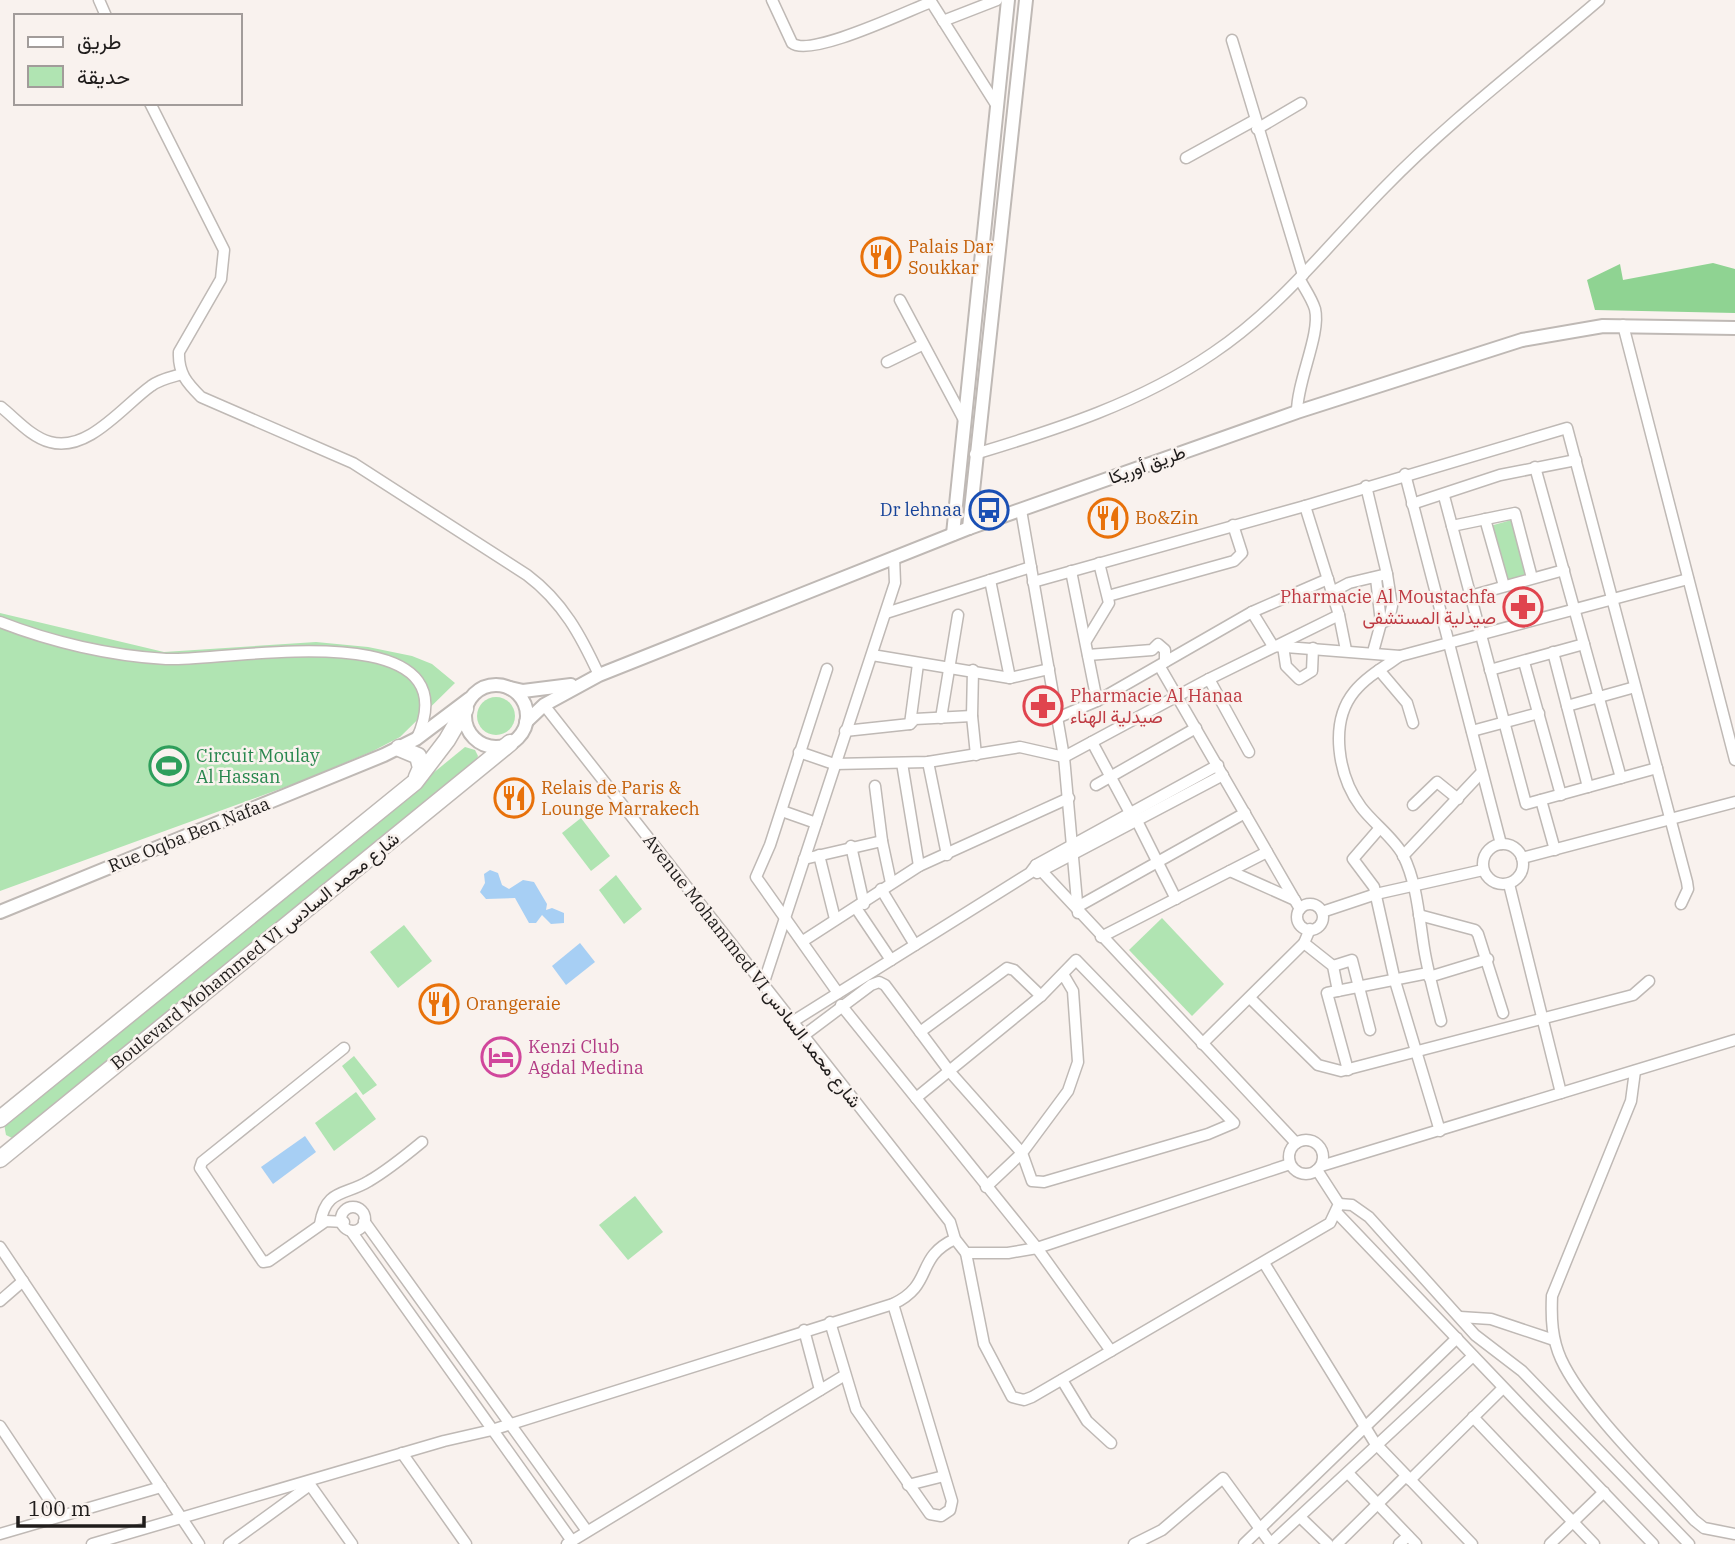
<svg xmlns="http://www.w3.org/2000/svg" width="1735" height="1544" viewBox="0 0 1735 1544" font-family="'IBM Plex Serif',Vazirmatn,serif">
	<style>
		.green { fill: #b0e4b2 }
		.forest { fill: #8fd392 }
		.water { fill: #a7cff4 }
		.lines { fill: none; stroke-linecap: round; stroke-linejoin: round }
		.minor-casing { stroke: #bfb9b5; stroke-width: 13 }
		.tertiary-casing { stroke: #bfb9b5; stroke-width: 16 }
		.primary-casing { stroke: #bfb9b5; stroke-width: 19 }
		.minor { stroke: #fff; stroke-width: 10 }
		.tertiary { stroke: #fff; stroke-width: 12 }
		.primary { stroke: #fff; stroke-width: 16 }
		.labels { text-anchor: middle; stroke-width: 5; stroke-linejoin: round; paint-order: stroke }
		.food-label { font-size: 18px; fill: #c56008; stroke: #f9f2ee; text-anchor: start }
		.street-label { font-size: 18px; fill: #1f1c1b; stroke: #f9f2ee }
		.transit-label { font-size: 18px; fill: #164399; stroke: #f9f2ee; text-anchor: end }
		.health-label { font-size: 18px; fill: #be3a42; stroke: #f9f2ee; text-anchor: end }
		.leisure-label { font-size: 18px; fill: #27864d; stroke: #f9f2ee; text-anchor: start }
		.hotel-label { font-size: 18px; fill: #b23c85; stroke: #f9f2ee; text-anchor: start }
	</style>
	<rect width="100%" height="100%" fill="#f9f2ee"/>
	<g class="green">
		<path d="M1515,519L1530,577L1505,584L1490,526Z"/>
		<path d="M0,613L164,652L316,642L368,647L412,656L432,664L455,683L400,737L373,751L302,781L0,891Z"/>
		<circle cx="496" cy="716" r="19"/>
		<path d="M465,747L475,750L478,756L476,761L14,1139L6,1135L4,1124Z"/>
		<path d="M581,818L610,856L591,871L562,833Z"/>
		<path d="M616,875L642,909L624,924L599,890Z"/>
		<path d="M1162,918L1224,984L1192,1016L1129,950Z"/>
		<path d="M404,925L432,961L398,988L370,952Z"/>
		<path d="M354,1056L377,1085L363,1095L342,1066Z"/>
		<path d="M356,1092L376,1119L334,1151L315,1123Z"/>
		<path d="M635,1196L663,1232L628,1260L599,1225Z"/>
	</g>
	<path class="forest" d="M1713,263L1735,269V313L1595,310L1587,280L1620,264L1623,280Z"/>
	<g class="water">
		<path d="M490,870L498,873L502,885L509,889L523,880L534,882L547,904L546,910L552,908L564,913V923L551,924L542,915L536,923H529L515,898L486,899L480,892L485,883L484,874Z"/>
		<path d="M580,943L595,962L566,985L552,966Z"/>
		<path d="M305,1136L316,1152L273,1184L261,1167Z"/>
	</g>
	<g class="lines">
		<g class="minor-casing">
			<g id="minor">
				<path d="M99,0L106,16"/>
				<path d="M772,0L792,43C810,58 907,11 931,2"/>
				<path d="M930,0L997,106"/>
				<path d="M943,21L997,0"/>
				<path d="M1232,40L1303,275"/>
				<path d="M150,103L224,250L221,279L179,352C178,373 187,383 201,397L353,463L527,575C563,602 581,636 599,675"/>
				<path d="M1257,129L1301,103"/>
				<path d="M1186,158L1255,120"/>
				<path d="M900,300L964,420"/>
				<path d="M1623,325L1735,760"/>
				<path d="M887,362L922,345"/>
				<path d="M1,407C16,419 31,437 50,442C88,453 124,405 151,386C160,379 172,377 182,374"/>
				<path d="M1297,412C1297,381 1321,334 1315,309C1312,299 1305,289 1300,280"/>
				<path d="M975,454C1058,429 1140,403 1213,353C1280,308 1328,245 1384,188C1450,120 1527,62 1599,0"/>
				<path d="M1535,467L1621,778"/>
				<path d="M1405,474L1501,844"/>
				<path d="M1444,496L1526,804L1657,768"/>
				<path d="M1412,504L1500,475L1576,460"/>
				<path d="M1305,506L1339,615L1346,650"/>
				<path d="M1021,510L1064,757L1078,913"/>
				<path d="M1485,519L1504,586"/>
				<path d="M1452,526L1515,513L1532,578"/>
				<path d="M1071,571L1097,701"/>
				<path d="M1372,578H1376L1381,623L1373,652"/>
				<path d="M990,580L1010,678"/>
				<path d="M1033,582L1305,506L1567,428L1687,882L1688,889L1681,904"/>
				<path d="M1332,592L1349,583L1387,574L1366,486"/>
				<path d="M1108,596L1234,561L1242,553L1233,525"/>
				<path d="M1470,596L1564,570"/>
				<path d="M1252,612L1273,646L1400,656L1688,579"/>
				<path d="M886,613L1031,567"/>
				<path d="M0,622C51,642 111,656 166,659C222,662 474,611 417,738"/>
				<path d="M1381,623L1389,620L1392,606L1387,574"/>
				<path d="M1086,641L1109,603L1099,563"/>
				<path d="M1283,646L1286,666L1299,679L1312,671L1313,648"/>
				<path d="M1553,652L1588,787"/>
				<path d="M872,655L1010,678L1049,669"/>
				<path d="M1088,655L1152,650L1158,644L1165,650V662"/>
				<path d="M1400,656C1384,667 1366,677 1354,692C1329,723 1338,776 1361,807C1373,823 1394,838 1403,855C1417,883 1419,917 1424,948C1428,973 1435,997 1441,1021"/>
				<path d="M1524,662L1561,795"/>
				<path d="M1160,667L1300,909"/>
				<path d="M827,669L770,845L756,877L838,993"/>
				<path d="M973,670L972,716L976,755"/>
				<path d="M1379,670L1407,703L1413,723"/>
				<path d="M1490,670L1584,644"/>
				<path d="M1209,679L1249,752"/>
				<path d="M544,705L950,1222L955,1239L966,1253H1008L1037,1248L1111,1351L1330,1223L1339,1204L1317,1170"/>
				<path d="M1567,706L1635,687"/>
				<path d="M941,718L958,615"/>
				<path d="M1057,718L1097,701L1252,612L1328,579"/>
				<path d="M910,724L918,664"/>
				<path d="M845,731L910,724L915,719L972,716"/>
				<path d="M1472,731L1539,713"/>
				<path d="M1092,742L1130,813"/>
				<path d="M799,752L834,764L928,762L1020,747L1064,757L1209,679L1339,615"/>
				<path d="M928,762L947,855"/>
				<path d="M902,763L919,866"/>
				<path d="M1096,785L1196,728"/>
				<path d="M875,786L882,841"/>
				<path d="M1541,800L1555,850"/>
				<path d="M1413,805L1437,782L1458,799"/>
				<path d="M782,811L816,823"/>
				<path d="M1137,821L1176,899"/>
				<path d="M1379,829L1353,859L1374,887L1395,981L1440,1131"/>
				<circle cx="1503" cy="864" r="20"/>
				<path d="M851,846L864,904"/>
				<path d="M819,855L835,919"/>
				<path d="M1403,856L1482,772"/>
				<path d="M1522,858L1735,802"/>
				<path d="M804,859L882,841L891,883"/>
				<path d="M1036,865L1296,1143"/>
				<path d="M1230,871L1295,900"/>
				<path d="M1037,873L1223,775"/>
				<path d="M1509,884L1561,1093"/>
				<path d="M881,889L915,945"/>
				<circle cx="1310" cy="917" r="13"/>
				<path d="M1079,906L1245,813"/>
				<path d="M856,908L891,960"/>
				<path d="M1322,912L1376,894L1483,870"/>
				<path d="M1419,915L1475,930L1478,934L1503,1013"/>
				<path d="M1101,937L1267,852"/>
				<path d="M803,941L919,866L1069,798"/>
				<path d="M1304,943L1333,966L1338,991"/>
				<path d="M1333,966L1352,960L1370,1030"/>
				<path d="M1429,977L1488,959"/>
				<path d="M763,985L895,583L894,557"/>
				<path d="M1250,998L1318,1065L1341,1071L1633,995L1649,981"/>
				<path d="M841,1005L1037,1248L1290,1164"/>
				<path d="M792,1022L1030,873L1036,865L1218,765"/>
				<path d="M920,1032L1007,968L1014,970L1041,996"/>
				<path d="M803,1036L871,985L879,982L885,985L950,1072L1022,1153L986,1187"/>
				<path d="M1202,1044L1304,943L1310,929"/>
				<path d="M344,1048L202,1162L200,1168L263,1262L269,1261L326,1221L344,1222"/>
				<path d="M1348,1070L1327,993L1428,973"/>
				<path d="M1635,1071L1631,1101L1552,1296C1551,1319 1552,1339 1561,1359C1584,1409 1656,1478 1694,1520L1704,1528L1735,1534"/>
				<path d="M916,1098L1041,996L1076,960L1234,1123L1208,1134L1044,1182L1032,1181L1022,1153L1068,1091L1078,1062L1073,991L1063,974"/>
				<circle cx="1306" cy="1157" r="17"/>
				<path d="M1321,1166L1735,1040"/>
				<path d="M1339,1204L1352,1205L1369,1217L1475,1335L1522,1371L1689,1544"/>
				<circle cx="353" cy="1219" r="12"/>
				<path d="M1337,1213L1653,1544"/>
				<path d="M364,1221L587,1531"/>
				<path d="M320,1224C326,1188 345,1196 369,1181C388,1170 405,1156 422,1142"/>
				<path d="M351,1231L572,1541"/>
				<path d="M0,1247L199,1544"/>
				<path d="M966,1253L984,1344L1012,1397L1024,1400L1032,1397L1111,1351"/>
				<path d="M1264,1263L1375,1443L1472,1544"/>
				<path d="M0,1301L23,1281"/>
				<path d="M1460,1317L1491,1319L1554,1340"/>
				<path d="M830,1322L856,1409L930,1514L941,1516L950,1510L952,1501L893,1304"/>
				<path d="M804,1330L820,1390"/>
				<path d="M1062,1380L1087,1421L1111,1443"/>
				<path d="M1473,1417L1594,1544"/>
				<path d="M0,1426L60,1516"/>
				<path d="M402,1453L466,1544"/>
				<path d="M1348,1473L1416,1544"/>
				<path d="M1410,1480L1503,1388"/>
				<path d="M308,1482L352,1544"/>
				<path d="M908,1485L944,1476"/>
				<path d="M1301,1518L1328,1544"/>
				<path d="M0,1534L161,1487"/>
				<path d="M92,1544L444,1441L492,1430L893,1304C935,1284 914,1258 955,1239"/>
				<path d="M229,1544L310,1485"/>
				<path d="M567,1544L845,1375"/>
				<path d="M1134,1544L1162,1530L1223,1478L1271,1544"/>
				<path d="M1244,1544L1457,1338"/>
				<path d="M1270,1544L1473,1356"/>
				<path d="M1337,1544L1406,1476"/>
				<path d="M1399,1544L1408,1536"/>
				<path d="M1550,1544L1604,1492"/>
			</g>
		</g>
		<g class="tertiary-casing">
			<g id="tertiary">
				<path d="M969,528L1026,0"/>
				<path d="M953,534L1008,0"/>
				<circle cx="496" cy="716" r="31"/>
				<path d="M510,688L523,691L571,685"/>
				<path d="M526,722L544,705L599,675L969,528L1297,412L1522,340L1603,326L1735,328"/>
				<path d="M0,912L384,755L416,739L469,699"/>
			</g>
		</g>
		<g class="primary-casing">
			<g id="primary">
				<path d="M399,748L418,756L421,768L417,777"/>
				<path d="M0,1119L415,782L447,740L465,709"/>
				<path d="M0,1159L510,743"/>
			</g>
		</g>
		<use href="#minor" class="minor"/>
		<use href="#tertiary" class="tertiary"/>
		<use href="#primary" class="primary"/>
	</g>
	<defs>
		<g id="restaurant-ring" transform="scale(2.0125)"><circle r="9.5" fill="#f9f2ee" stroke="#e8710a" stroke-width="1.5"/><path d="M-5-6h1v4h1v-4h1v4h1v-4h1v5L-1.5 .5V6h-2V.5L-5-1ZM5-6V6H3V1.5H1.5Q1.5-4 5-6Z" fill="#e8710a"/></g>
		<g id="bus-ring" transform="scale(2.0125)"><circle r="9.5" fill="#f9f2ee" stroke="#1a4fb4" stroke-width="1.5"/><path d="M-5-6H5V4H4V6H2V4H-2V6H-4V4H-5ZM-3.5-4V0h7V-4ZM-3.5 1.2v1.5H-2V1.2ZM2 1.2v1.5H3.5V1.2Z" fill="#1a4fb4"/></g>
		<g id="pharmacy-ring" transform="scale(2.0125)"><circle r="9.5" fill="#f9f2ee" stroke="#e0444e" stroke-width="1.5"/><path d="M-2-6h4v4h4v4h-4v4h-4v-4h-4v-4h4Z" fill="#e0444e"/></g>
		<g id="stadium-ring" transform="scale(2.0125)"><circle r="9.5" fill="#f9f2ee" stroke="#2e9e5b" stroke-width="1.5"/><path d="M0-5a6.5 5 0 1 0 0 10a6.5 5 0 1 0 0-10ZM-3.5-1.8h7v3.6h-7Z" fill="#2e9e5b"/></g>
		<g id="hotel-ring" transform="scale(2.0125)"><circle r="9.5" fill="#f9f2ee" stroke="#d1479c" stroke-width="1.5"/><path d="M-6-4.5h1.5V1H6V5H4.5V3h-9V5H-6ZM-4 0a1.8 1.8 0 1 1 3.6 0ZM.5 0V-2.5h3Q6-2.5 6 0Z" fill="#d1479c"/></g>
	</defs>
	<g fill-rule="evenodd">
		<use href="#restaurant-ring" x="881" y="257"/>
		<use href="#bus-ring" x="989" y="510"/>
		<use href="#restaurant-ring" x="1108" y="518"/>
		<use href="#pharmacy-ring" x="1523" y="607"/>
		<use href="#pharmacy-ring" x="1043" y="706"/>
		<use href="#stadium-ring" x="169" y="766"/>
		<use href="#restaurant-ring" x="514" y="798"/>
		<use href="#restaurant-ring" x="439" y="1004"/>
		<use href="#hotel-ring" x="501" y="1057"/>
	</g>
	<g class="labels">
		<g class="food-label">
			<text x="908" y="253">Palais Dar<tspan x="908" dy="21">Soukkar</tspan></text>
			<text x="1135" y="524">Bo&amp;Zin</text>
			<text x="541" y="794">Relais de Paris &amp;<tspan x="541" dy="21">Lounge Marrakech</tspan></text>
			<text x="466" y="1010">Orangeraie</text>
		</g>
		<g class="street-label">
			<text transform="translate(1147 465) rotate(-20)" y="6">طريق أوريكا</text>
			<text transform="translate(189 835) rotate(-22)" y="6">Rue Oqba Ben Nafaa</text>
			<text transform="translate(255 951) rotate(-39)" y="6">Boulevard Mohammed VI شارع محمد السادس</text>
			<text transform="translate(752 971) rotate(52)" y="6">Avenue Mohammed VI شارع محمد السادس</text>
		</g>
		<g class="transit-label">
			<text x="962" y="516">Dr lehnaa</text>
		</g>
		<g class="health-label">
			<text x="1496" y="603">Pharmacie Al Moustachfa<tspan x="1496" dy="21">صيدلية المستشفى</tspan></text>
			<text x="1070" y="702" text-anchor="start">Pharmacie Al Hanaa<tspan x="1070" dy="21">صيدلية الهناء</tspan></text>
		</g>
		<g class="leisure-label">
			<text x="196" y="762">Circuit Moulay<tspan x="196" dy="21">Al Hassan</tspan></text>
		</g>
		<g class="hotel-label">
			<text x="528" y="1053">Kenzi Club<tspan x="528" dy="21">Agdal Medina</tspan></text>
		</g>
	</g>
	<rect x="14" y="14" width="228" height="91" fill="#f9f2ee" stroke="#a29c9a" stroke-width="2"/>
	<rect x="28" y="37" width="35" height="10" fill="#ffffff" stroke="#a29c9a" stroke-width="2"/>
	<text x="77" y="49" font-size="21" fill="#1f1c1b">طريق</text>
	<rect x="28" y="66" width="35" height="21" fill="#b0e4b2" stroke="#a29c9a" stroke-width="2"/>
	<text x="77" y="84" font-size="21" fill="#1f1c1b">حديقة</text>
	<path d="M18 1516v10h126v-10" fill="none" stroke="#1f1c1b" stroke-width="3.5"/>
	<text x="28" y="1516" font-size="21" fill="#1f1c1b" stroke="#f9f2ee" stroke-width="5" paint-order="stroke">100 m</text>
</svg>
